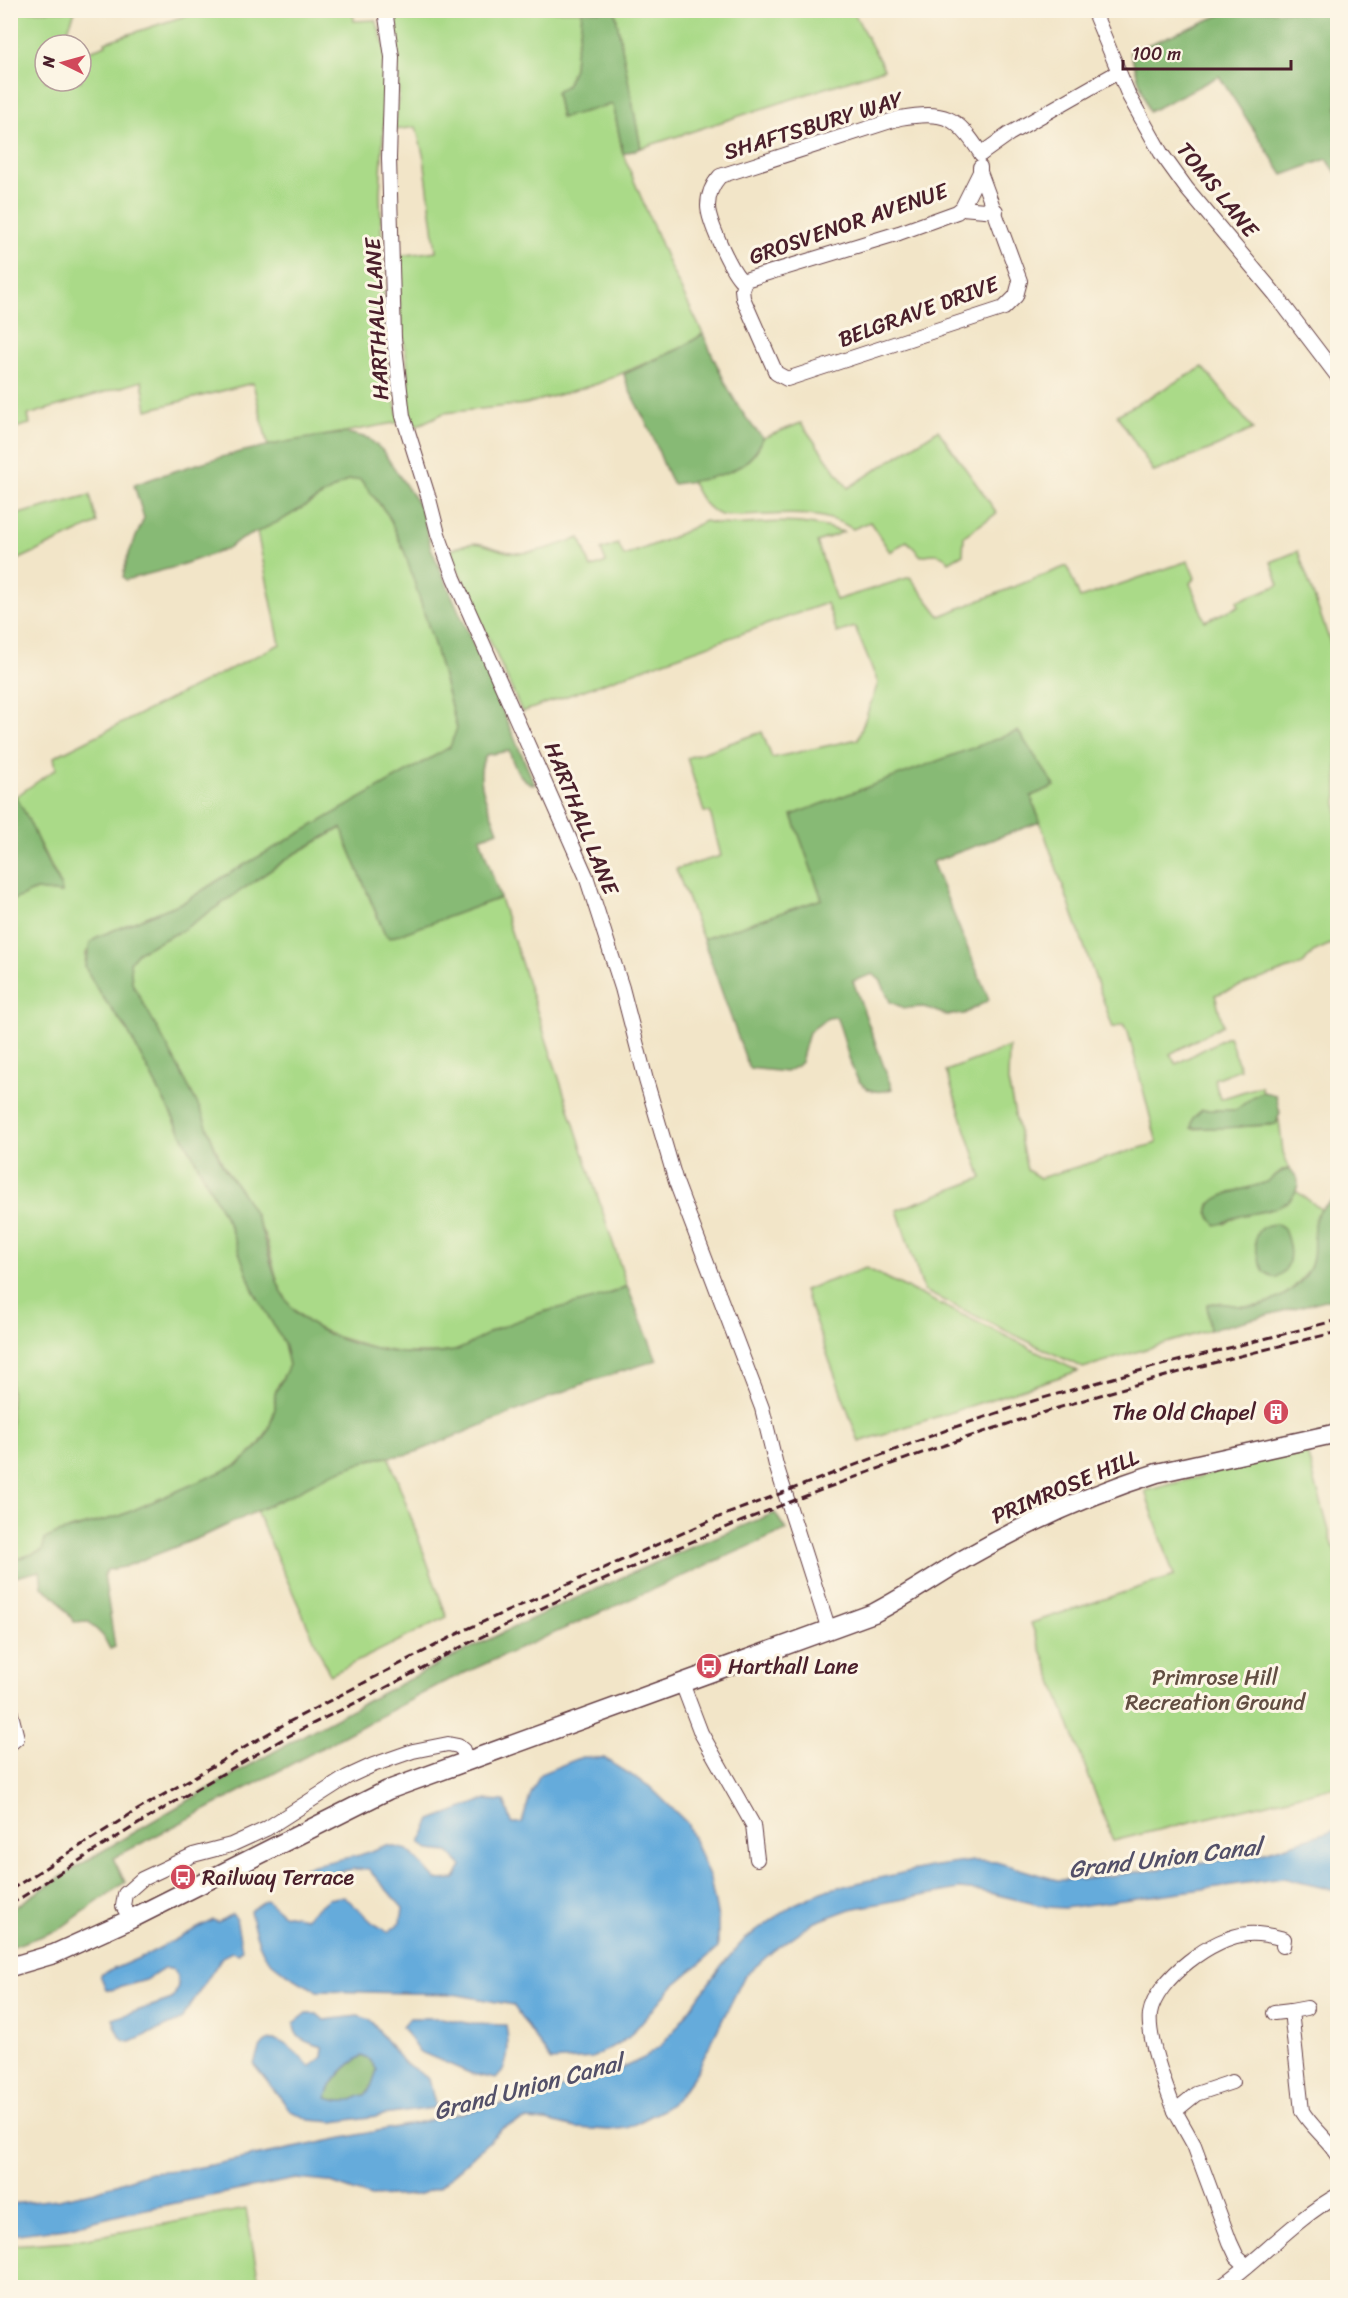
<svg xmlns="http://www.w3.org/2000/svg" width="1348" height="2298" viewBox="0 0 1348 2298" font-family="Sriracha,sans-serif">
	<style>
		.green { fill: #aada88; stroke: #7a7c5a; stroke-width: 1.5 }
		.forest { fill: #87ba74; stroke: #686c50; stroke-width: 1.5 }
		.water { fill: #65abdb; stroke: #586583; stroke-width: 1.5; fill-rule: evenodd }
		.lines { fill: none; stroke-linecap: round; stroke-linejoin: round }
		.street-casing { stroke: #633d43; stroke-width: 16 }
		.secondary-casing { stroke: #633d43; stroke-width: 21 }
		.street { stroke: #fff; stroke-width: 14 }
		.secondary { stroke: #fff; stroke-width: 18 }
		.rail { stroke: #4a1f2b; stroke-width: 3; stroke-dasharray: 9 4.5; stroke-linecap: butt }
		.labels { text-anchor: middle; stroke-width: 6; stroke-linejoin: round; paint-order: stroke }
		.street-label { font-size: 22px; fill: #4a1f2b; stroke: #fcf5e5 }
		.poi-label { font-size: 22px; fill: #4a1f2b; stroke: #fcf5e5; text-anchor: start }
		.park-label { font-size: 22px; fill: #624e42; stroke: #fcf5e5 }
		.water-label { font-size: 24px; font-style: italic; fill: #535069; stroke: #fcf5e5 }
	</style>
	<rect width="100%" height="100%" fill="#fcf5e5"/>
	<filter id="ink" filterUnits="userSpaceOnUse"><feTurbulence type="fractalNoise" baseFrequency=".0167" numOctaves="2"/><feDisplacementMap in="SourceGraphic" scale="12" xChannelSelector="R" yChannelSelector="G"/><feConvolveMatrix kernelMatrix="1 2 1 2 8 2 1 2 1" color-interpolation-filters="sRGB"/></filter>
	<filter id="wash" filterUnits="userSpaceOnUse"><feTurbulence type="fractalNoise" baseFrequency=".008" numOctaves="4" result="noise"/><feDisplacementMap in="SourceGraphic" scale="24" xChannelSelector="R" yChannelSelector="G"/><feGaussianBlur stdDeviation="1.35" result="paint"/><feColorMatrix in="noise" values="0 0 0 0 0 0 0 0 0 0 0 0 0 0 0 0 0 1.4 0 .05"/><feComposite in="paint" operator="in"/></filter>
	<g filter="url(#wash)">
		<rect width="100%" height="100%" fill="#f2e5c8"/>
		<g class="green">
			<path d="M11,11H75L65,37L60,40L62,45H45V81H81V54L106,45L105,42L200,11H353L354,21L376,20L384,45L387,66L380,193L385,333L388,378L400,422L268,446L253,383L147,410L142,381L28,415L30,424L11,429Z"/>
			<path d="M394,11H582L581,26L575,53L574,68L566,86L556,92L561,117L613,104L623,154L671,269L703,334L681,348L597,384L526,404L444,413L410,429L407,361L400,313L399,256L436,251L424,158L416,127L394,130L399,94Z"/>
			<path d="M615,11H853L884,69L641,148Z"/>
			<path d="M1203,367L1253,429L1218,446L1154,472L1117,415Z"/>
			<path d="M801,423L848,488L938,430L997,513L964,536L963,554L949,562C942,552 932,553 921,556L907,541L890,552L870,522L853,529C813,504 765,519 721,515C704,508 699,496 691,481C721,477 752,469 763,438Z"/>
			<path d="M360,479L388,515L405,553L435,647L457,728L451,747L225,876L186,901L97,937L86,953L85,967L99,992L127,1030L230,1227L253,1290L284,1343L289,1365C286,1375 276,1384 275,1395C274,1399 275,1404 275,1409C269,1436 255,1454 231,1468L120,1516L70,1529L42,1551L11,1561V901L36,890L62,893L61,885L15,797L56,769L54,757L280,644L257,532L348,480Z"/>
			<path d="M90,495L97,523L11,563V516Z"/>
			<path d="M705,521C725,527 742,524 762,523C789,521 817,523 843,532L817,542L836,600L910,577L940,616L1067,566L1080,598L1188,561L1195,578L1190,583L1205,621L1239,606L1237,601L1279,585L1271,562L1298,551L1337,662V941L1313,952L1303,964L1215,995L1223,1025L1170,1054L1176,1064L1229,1036L1240,1069L1214,1079L1220,1099L1261,1086L1263,1092L1254,1096L1236,1110H1213L1193,1129L1272,1125L1279,1120L1283,1152L1289,1169L1282,1170L1267,1182L1210,1204L1208,1212L1211,1219L1225,1224C1247,1206 1276,1217 1296,1191L1321,1209C1312,1225 1316,1242 1313,1260C1310,1272 1303,1277 1295,1286C1281,1300 1260,1309 1240,1306C1228,1305 1219,1301 1207,1304L1210,1330L1083,1368L924,1291L897,1210L982,1178L946,1071L1009,1047L1008,1082L1027,1170L1040,1178L1157,1143L1128,1032L1123,1024L1113,1028L1031,796L1055,786L792,815L822,899L703,939L676,869L721,856L710,812H704L687,758L762,732L772,758L858,739L878,683L855,627L837,633L827,603L522,712L450,551C483,532 490,554 521,553C541,552 561,544 580,538L591,568L606,562L601,550L618,544L624,556L671,538Z"/>
			<path d="M343,827L345,839L384,933L390,938L500,898L627,1286L592,1301L542,1312L494,1330L472,1344L455,1351L438,1353H403L375,1348L334,1336L310,1324L289,1305L278,1283L266,1239L254,1213L223,1165L195,1099L132,983L130,962L138,952L181,931L293,855Z"/>
			<path d="M866,1268L1078,1371L859,1442L804,1290Z"/>
			<path d="M1306,1449L1337,1559V1786L1113,1841L1031,1623L1174,1576L1145,1491Z"/>
			<path d="M389,1457L447,1617L330,1675L256,1511C299,1492 341,1461 389,1457Z"/>
			<path d="M246,2209L260,2287H11V2245L71,2241Z"/>
		</g>
		<g class="forest">
			<path d="M582,11H615L641,148L623,154L613,104L561,118L556,92L566,86L574,68L575,53L581,26Z"/>
			<path d="M1223,11H1337V174L1327,159L1283,175L1219,76L1149,112L1130,52L1223,14Z"/>
			<path d="M703,334C720,372 734,408 763,438C749,475 708,479 673,484C663,468 659,450 651,433C643,413 628,394 624,374L681,348Z"/>
			<path d="M347,433L368,438L382,450L421,508L431,548L535,785C518,780 514,765 509,751L486,755C472,778 490,809 498,831L480,838L500,898L390,938L385,934L345,839L342,827L293,855L181,931L138,952L130,962L132,983C156,1025 179,1068 201,1111C209,1129 214,1149 223,1166C233,1181 245,1195 253,1211C269,1241 270,1278 289,1304C319,1345 407,1361 454,1351C469,1347 480,1337 494,1330C505,1325 517,1321 528,1317C562,1305 594,1303 627,1286L657,1360L585,1383L419,1451L405,1455L372,1459L331,1474L289,1496L206,1535L124,1567L107,1570L104,1575L115,1647L110,1649L103,1636L88,1621L74,1622L57,1598L42,1587L40,1571L11,1578V1561L42,1551L45,1539L58,1533L120,1516L239,1464L259,1446L267,1434L275,1409V1394L289,1365L284,1343L253,1290L230,1227L197,1163L127,1030L99,992L85,967L90,943L97,937L186,901L225,876L450,747L457,728L435,647L405,553L388,515L360,479L348,480L282,520L236,542L227,549L175,567L126,580L123,577L127,558L144,518L134,485C203,460 275,440 347,433Z"/>
			<path d="M1018,731L1055,786L1031,796L1040,822L932,862L989,1000L964,1014L946,1015L924,1007L904,1008L890,1002L881,981L873,974L853,981L892,1089C848,1105 850,1044 836,1017L828,1018L809,1032L801,1062L797,1066L786,1072L749,1068L703,939L822,899L792,815Z"/>
			<path d="M11,791C28,812 36,840 48,863C53,873 61,882 62,893L36,890L11,901Z"/>
			<path d="M1263,1092L1276,1095L1280,1113L1276,1124L1224,1128H1191L1193,1118L1202,1110H1236L1254,1096Z"/>
			<path d="M1289,1169C1296,1175 1300,1178 1297,1188C1290,1212 1256,1211 1237,1217C1227,1219 1227,1224 1216,1225C1189,1195 1247,1190 1264,1183C1273,1179 1279,1170 1289,1169Z"/>
			<path d="M1337,1197V1297L1210,1330L1207,1304C1226,1300 1244,1311 1262,1305C1284,1298 1310,1281 1313,1257C1315,1245 1312,1231 1315,1220C1318,1209 1329,1203 1337,1197Z"/>
			<path d="M1276,1224L1284,1229C1291,1246 1295,1268 1275,1278L1264,1272C1256,1254 1245,1225 1276,1224Z"/>
			<path d="M775,1513L786,1530L442,1683L234,1795L113,1858L125,1882L58,1930L11,1947V1910C75,1866 143,1826 212,1787C392,1682 581,1590 775,1513Z"/>
			<path d="M362,2056L370,2060L377,2070L371,2087L365,2095C358,2095 357,2099 351,2100C343,2103 334,2100 326,2098C331,2080 347,2065 362,2056Z"/>
		</g>
		<g class="water">
			<path d="M582,1757L604,1758L649,1786L687,1823L710,1879L718,1918V1948L673,1986L628,2038L592,2058L551,2061L513,2005L453,1994L317,1991C303,1984 270,1966 263,1952C256,1939 253,1925 250,1911L266,1900L283,1914L305,1918L328,1899L344,1896L373,1923L388,1932L401,1922L403,1908L369,1870L354,1869L309,1876L304,1874V1867L360,1855L387,1845L408,1850L436,1880L455,1879L462,1866L448,1852L429,1850L420,1843L431,1820L484,1800L504,1801L512,1823H522L530,1796L540,1774Z"/>
			<path d="M1337,1829V1891L1283,1878L1064,1908L1048,1907L981,1891L959,1889L850,1909L813,1923L773,1951L744,1977L696,2073L676,2100L661,2111L627,2128L609,2130L576,2128L546,2121L524,2120L504,2127L440,2187L417,2195L371,2197L328,2182L296,2179L131,2212L66,2228L11,2235V2204L58,2199L96,2191L150,2172L191,2169L397,2127L503,2104L607,2075L644,2058L660,2046L677,2027L721,1966L744,1940L793,1905L826,1890L929,1867L973,1861L996,1862L1057,1880H1080L1256,1855Z"/>
			<path d="M232,1914L236,1918L242,1949L239,1954L232,1952L222,1957L181,2020L131,2042L124,2041L119,2035L113,2019L172,1999C179,1988 180,1982 174,1970L165,1968L146,1980L111,1990L106,1989L100,1975L148,1954L213,1920L218,1922Z"/>
			<path d="M306,2014H317L324,2020L358,2016L370,2020L402,2061L429,2079L435,2104L433,2108L334,2122L309,2120L291,2111L254,2065C264,2020 290,2045 310,2067L322,2057L323,2047C308,2042 294,2041 294,2023ZM362,2056L370,2060L377,2070L371,2087L365,2095C358,2095 357,2099 351,2100C343,2103 334,2100 327,2098C330,2080 347,2065 362,2056Z"/>
			<path d="M410,2018H441L472,2024L506,2025C509,2042 510,2066 496,2079L472,2074L418,2051L402,2027Z"/>
		</g>
	</g>
	<g filter="url(#ink)">
		<g class="lines">
			<g class="street-casing">
				<g id="street">
					<path d="M385,10L392,57L389,158L394,338L403,416L429,499L438,534L454,578L586,876L622,988L646,1080L676,1182L762,1408L776,1465L829,1630"/>
					<path d="M1093,10L1129,96L1161,153L1187,189L1275,294L1338,377"/>
					<path d="M981,154L1009,134L1118,72"/>
					<path d="M962,208L996,211"/>
					<path d="M745,280L742,289L743,298L776,373L787,379L1004,308L1016,296L1020,281L980,172"/>
					<path d="M745,280L740,279C730,268 708,221 708,206C708,194 712,185 720,176L900,118C944,110 957,116 981,154"/>
					<path d="M745,280L899,233L957,212L962,208L980,172V167"/>
					<path d="M682,1683L701,1733L753,1825L757,1859"/>
					<path d="M10,1710L17,1738L10,1744"/>
					<path d="M131,1919L123,1906L125,1894L142,1879L193,1855L231,1845L266,1829L347,1777L373,1765L413,1751L448,1744L458,1746L463,1750L466,1761"/>
					<path d="M1291,2011L1307,2008"/>
					<path d="M1274,2013L1291,2011L1302,2111C1312,2128 1328,2139 1338,2155"/>
					<path d="M1232,2082L1196,2094L1175,2111L1194,2145L1230,2242L1237,2257L1247,2266"/>
					<path d="M1175,2111C1166,2088 1147,2038 1150,2014C1156,1979 1214,1936 1248,1934C1260,1933 1273,1936 1284,1939L1283,1946"/>
					<path d="M1219,2288C1261,2259 1293,2220 1338,2195"/>
				</g>
			</g>
			<g class="secondary-casing">
				<path id="secondary" d="M10,1967L54,1954L131,1919L388,1790L874,1613C905,1597 934,1577 964,1559C1025,1524 1090,1494 1157,1473L1338,1433"/>
			</g>
			<use href="#street" class="street"/>
			<use href="#secondary" class="secondary"/>
			<g class="rail">
				<path d="M10,1890L134,1812L283,1725L465,1630L719,1517L952,1428L1033,1401L1127,1374L1338,1320"/>
				<path d="M10,1905C100,1846 191,1791 285,1738C317,1721 350,1706 383,1689C413,1674 442,1656 473,1641C748,1507 1039,1401 1338,1332"/>
			</g>
		</g>
	</g>
	<defs>
		<g id="building-disc" transform="scale(1.35)"><circle r="9.5" fill="#d1495b" stroke="#fcf5e5"/><path d="M-4-6H4V6H1V3H-1V6H-4ZM-2.5-4.3h1.7v1.8h-1.7ZM.8-4.3h1.7v1.8H.8ZM-2.5-1h1.7V.8h-1.7ZM.8-1h1.7V.8H.8Z" fill="#fff"/></g>
		<g id="bus-disc" transform="scale(1.35)"><circle r="9.5" fill="#d1495b" stroke="#fcf5e5"/><path d="M-5-6H5V4H4V6H2V4H-2V6H-4V4H-5ZM-3.5-4V0h7V-4ZM-3.5 1.2v1.5H-2V1.2ZM2 1.2v1.5H3.5V1.2Z" fill="#fff"/></g>
	</defs>
	<g fill-rule="evenodd">
		<use href="#building-disc" x="1276" y="1412"/>
		<use href="#bus-disc" x="709" y="1666"/>
		<use href="#bus-disc" x="183" y="1877"/>
	</g>
	<g class="labels">
		<g class="street-label">
			<text transform="translate(813 125) rotate(-17)" y="8">SHAFTSBURY WAY</text>
			<text transform="translate(1218 189) rotate(51)" y="8">TOMS LANE</text>
			<text transform="translate(848 223) rotate(-19)" y="8">GROSVENOR AVENUE</text>
			<text transform="translate(918 311) rotate(-20)" y="8">BELGRAVE DRIVE</text>
			<text transform="translate(376 319) rotate(-93)" y="8">HARTHALL LANE</text>
			<text transform="translate(582 818) rotate(68)" y="8">HARTHALL LANE</text>
			<text transform="translate(1065 1486) rotate(-23)" y="8">PRIMROSE HILL</text>
		</g>
		<g class="poi-label">
			<text x="1256" y="1420" text-anchor="end">The Old Chapel</text>
			<text x="728" y="1674">Harthall Lane</text>
			<text x="202" y="1885">Railway Terrace</text>
		</g>
		<g class="park-label">
			<text x="1215" y="1685">Primrose Hill<tspan x="1215" dy="25">Recreation Ground</tspan></text>
		</g>
		<g class="water-label">
			<text transform="translate(1165 1858) rotate(-7)" y="8">Grand Union Canal</text>
			<text transform="translate(528 2087) rotate(-15)" y="8">Grand Union Canal</text>
		</g>
	</g>
	<rect width="1348" height="2298" fill="none" stroke="#fcf5e5" stroke-width="36"/>
	<g transform="translate(63 63) rotate(275)"><circle r="28" fill="#fcf5e5" stroke="#b59f9b" stroke-width="1.5"/>
	<path d="M0-4.5L10 22L0 15L-10 22Z" fill="#d1495b"/>
	<text y="-9" font-size="16" font-weight="bold" text-anchor="middle" fill="#4a1f2b">N</text>
	</g>
	<path d="M1123 60v9h168v-9" fill="none" stroke="#4a1f2b" stroke-width="3"/>
	<text x="1132" y="60" font-size="18" fill="#4a1f2b" stroke="#fcf5e5" stroke-width="4.5" paint-order="stroke">100 m</text>
</svg>
